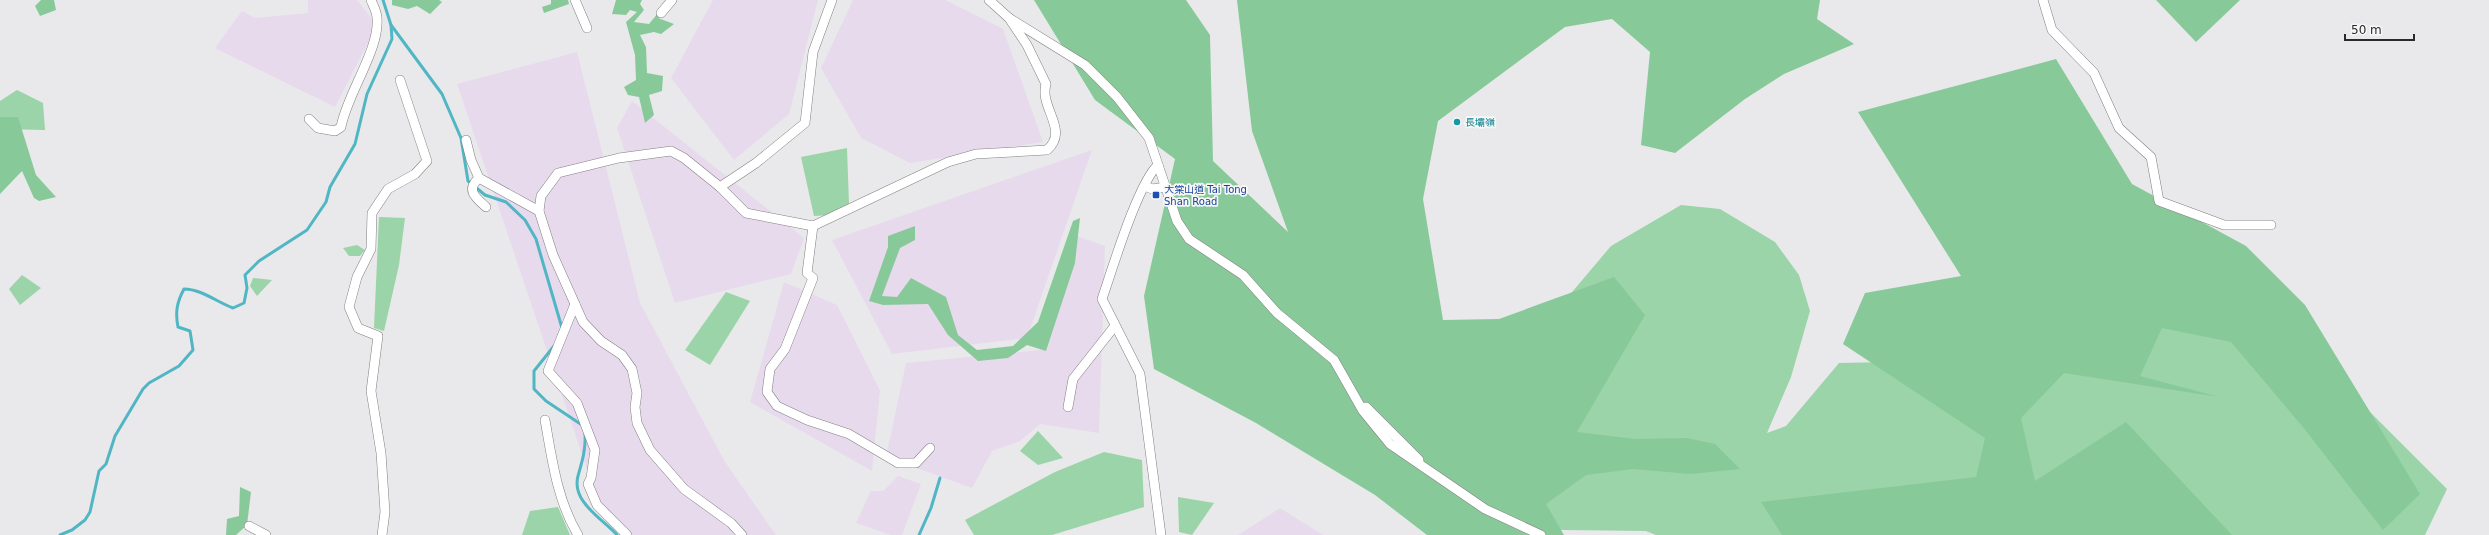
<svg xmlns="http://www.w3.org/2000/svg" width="2489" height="535" viewBox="0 0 2489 535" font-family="'DejaVu Sans','Noto Sans TC',sans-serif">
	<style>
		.industrial { fill: #e8daed }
		.green { fill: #9ad4a8 }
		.forest { fill: #88c99a }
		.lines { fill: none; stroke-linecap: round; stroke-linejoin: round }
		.stream { stroke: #51b6c3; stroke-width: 3 }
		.minor-casing { stroke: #808082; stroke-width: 10 }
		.minor { stroke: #fff; stroke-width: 9 }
		.culture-dot { fill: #0f9aa8; stroke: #f7f7f8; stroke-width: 1.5 }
		.transit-dot { fill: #1a4fb4; stroke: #f7f7f8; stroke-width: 1.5 }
		.labels { text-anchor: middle; stroke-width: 3.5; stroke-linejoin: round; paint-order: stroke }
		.culture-label { font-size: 10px; fill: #0d838f; stroke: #f7f7f8; text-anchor: start }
		.transit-label { font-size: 10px; fill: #164399; stroke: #f7f7f8; text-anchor: start }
	</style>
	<rect width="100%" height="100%" fill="#e9e9eb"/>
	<g class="industrial">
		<path d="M308,0H357L373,20L372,35L335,107L215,48L242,11L255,18L308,13Z"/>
		<path d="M713,0H818L789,114L734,160L671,78Z"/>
		<path d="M853,0H945L1003,29L1043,142L910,163L861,138L821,68Z"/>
		<path d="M577,52L640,303L725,462L776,535H631L597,499L457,84Z"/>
		<path d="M632,101L804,238L791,274L675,303L617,128Z"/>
		<path d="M1092,150L1027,338L892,354L832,240Z"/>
		<path d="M1074,235L1105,246L1099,433L1040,424L1020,441L992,451L972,488L886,457L906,363L1040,350Z"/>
		<path d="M784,282L837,305L880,391L872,471L750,402Z"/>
		<path d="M898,476L921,484L902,535H891L856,523L871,491H883Z"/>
		<path d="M1280,508L1323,535H1238Z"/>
	</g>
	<g class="green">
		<path d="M17,90L43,103L45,130L0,129V101Z"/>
		<path d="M847,148L849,204L832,215L814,216L801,157Z"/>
		<path d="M1681,205L1720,209L1775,242L1799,275L1810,311L1791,377L1767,433L1786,426L1839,363L1887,362L2143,312L2263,305L2447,489L2425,535H1656L1646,531L1563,530L1536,526L1529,343L1611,246Z"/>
		<path d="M379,217L405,218L399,265L384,331L374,328Z"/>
		<path d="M357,245L365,250L360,256H349L343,248Z"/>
		<path d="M22,275L41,288L20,305L9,289Z"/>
		<path d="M253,278L272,280L257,296L250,286Z"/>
		<path d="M726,292L750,301L710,365L685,350Z"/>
		<path d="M1038,431L1063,458L1038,465L1020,451Z"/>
		<path d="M1104,452L1142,460L1144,507L1052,535H974L965,520L1055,472Z"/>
		<path d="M1178,497L1214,503L1192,535L1179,532Z"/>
		<path d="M558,507L570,535H522L530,511Z"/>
	</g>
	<g class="forest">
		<path d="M41,0H54L56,10L40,16L35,6Z"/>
		<path d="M392,0H439L442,2L430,14L417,6L408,9L392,5Z"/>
		<path d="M551,0H568L569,4L544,13L542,7L551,4Z"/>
		<path d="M616,0H642L640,4L644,10L634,22L649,24L659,12L664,16L658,18L674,24L661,34L654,32L640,35L646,47L647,73L663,76L662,91L649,95L654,115L645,123L639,97L628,95L624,87L636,80L635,55L626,22L637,12L630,10L626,15L612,14Z"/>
		<path d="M1034,0H1186L1210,35L1213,161L1288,232L1252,131L1237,0H1820L1817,19L1854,44L1784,74L1745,99L1675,153L1641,145L1650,52L1612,19L1565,27L1438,121L1423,199L1443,320L1499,319L1614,277L1645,315L1577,432L1635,439L1687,438L1715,444L1740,469L1691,474L1633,469L1586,475L1546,504L1564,535H1427L1375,495L1256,423L1154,369L1144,296L1175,159L1095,100Z"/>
		<path d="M2156,0H2240L2196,42Z"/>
		<path d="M2056,59L2132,184L2246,246L2305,305L2420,494L2383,530L2303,427L2231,342L2162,328L2140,376L2219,397L2064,373L2021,418L2035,481L2126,422L2232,535H1782L1761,502L1976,477L1985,438L1843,344L1865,293L1961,276L1858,112Z"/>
		<path d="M0,117H18L36,175L56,197L39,201L34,198L22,171L0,194Z"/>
		<path d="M1080,218L1075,263L1046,351L1027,345L1008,358L978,361L948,335L928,304L883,305L869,301L888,247V236L915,226V240L900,248L882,296L897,297L911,278L946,297L958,335L977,350L1013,346L1038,322L1073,221Z"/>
		<path d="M240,487L251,492L247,525L236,535H226L227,519L239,516Z"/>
	</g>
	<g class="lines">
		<g class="stream">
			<path d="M383,0L391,25L442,94L461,138L468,181L485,195L506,202L525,220L536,239L562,328"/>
			<path d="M554,346L534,371V389L546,401L582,425"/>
			<path d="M585,434C586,449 582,462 578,476C571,502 603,519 617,535"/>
			<path d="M60,535L72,530L85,520L90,512L99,471L106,464L115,436L143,389L149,383L179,366L193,350L190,331L178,327C175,312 177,302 184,289C201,289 217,302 233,308L244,303L247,288L245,275L259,261L307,230L326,202L330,187L355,144L367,94L392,39L391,25"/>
			<path d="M919,535L931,508L940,478"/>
		</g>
		<g class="minor-casing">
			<g id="minor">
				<path d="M575,0L587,28"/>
				<path d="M989,0L1009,18L1085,65L1117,97L1149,138L1177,221L1189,239L1243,275L1277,313L1334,360L1363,411L1390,444L1485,509L1541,535"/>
				<path d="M2043,0L2052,30L2094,73L2119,128L2151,157L2159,201L2224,225H2271"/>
				<path d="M661,13L672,0"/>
				<path d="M309,119L318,128L335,131L341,127C347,94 380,49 377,18C377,12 373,5 371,0"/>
				<path d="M466,140L471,160L479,178L539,211"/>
				<path d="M1158,165C1138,183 1112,270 1102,299L1140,374L1161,535"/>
				<path d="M479,178C465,190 476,198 486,207"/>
				<path d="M1145,186L1152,189L1166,187"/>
				<path d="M720,187L756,163L805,123L813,52L832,0"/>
				<path d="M813,226L807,273L813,278L785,349L770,369L767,392L777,406L807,420L849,434L898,463H916L930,448"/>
				<path d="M575,304L548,371L577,403L595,450L591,478L588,484L597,505L627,535"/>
				<path d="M1068,407L1073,379L1114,327"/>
				<path d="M1366,407L1419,460"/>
				<path d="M545,420C552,459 557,500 578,535"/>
				<path d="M249,526L266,535"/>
				<path d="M382,535L385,512L381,453L371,391L378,336L358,328L349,307L357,277L371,249L372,213L388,189L415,174L427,161L400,80"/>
				<path d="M742,535L731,523L684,489L650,450L637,423L635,407L637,393L632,369L622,355L601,341L583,322L553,255L539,211L541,196L558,173L619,158L671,151L684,158L720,187L746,213L813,226L948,162L976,154L1047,150C1070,130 1039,108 1046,84L1027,45L1009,18"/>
			</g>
		</g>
		<use href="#minor" class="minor"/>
	</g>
	<circle class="culture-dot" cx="1457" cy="122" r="4"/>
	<rect class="transit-dot" x="1152" y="191" width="8" height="8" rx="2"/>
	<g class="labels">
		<g class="culture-label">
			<text x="1465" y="126">長壩嶺</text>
		</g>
		<g class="transit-label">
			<text x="1164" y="193">大棠山道 Tai Tong<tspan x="1164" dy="12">Shan Road</tspan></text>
		</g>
	</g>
	<path d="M2345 34v6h69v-6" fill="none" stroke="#2a2a2b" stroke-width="2"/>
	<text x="2351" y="34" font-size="12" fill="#2a2a2b" stroke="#f7f7f8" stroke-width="3" paint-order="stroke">50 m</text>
</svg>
